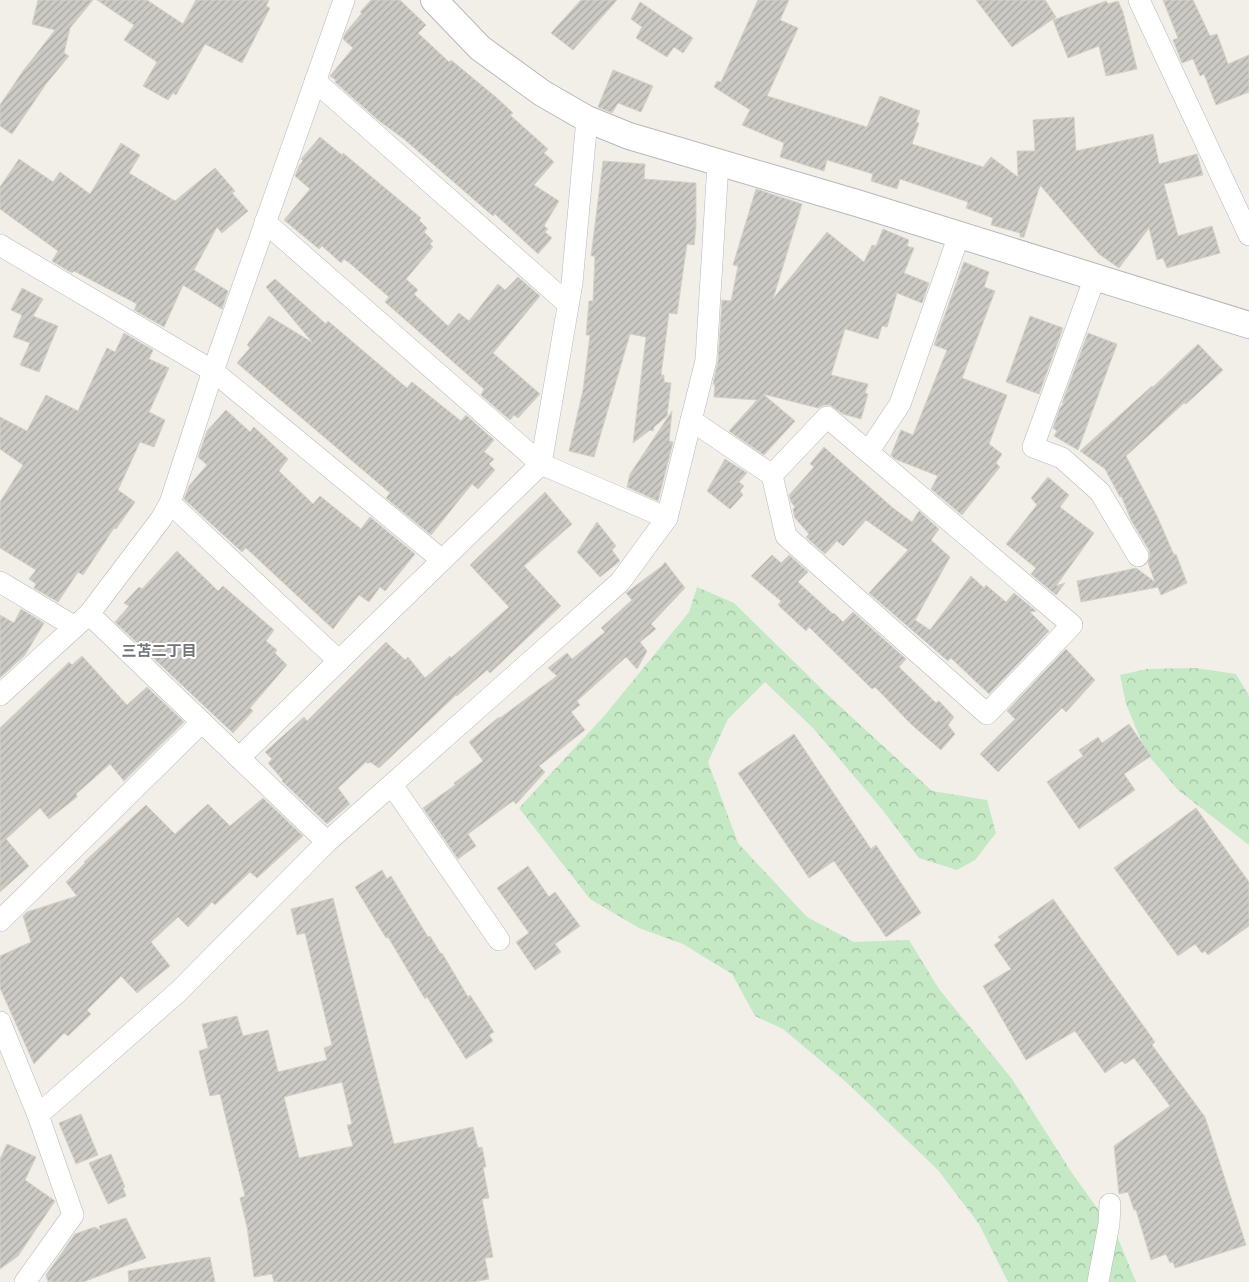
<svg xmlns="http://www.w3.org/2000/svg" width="1249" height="1282" viewBox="0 0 1249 1282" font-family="Signika,'Noto Sans JP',sans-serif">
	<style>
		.forest { fill: url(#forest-crowns) }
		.building { fill: url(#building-hatch); stroke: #d6d1c6; fill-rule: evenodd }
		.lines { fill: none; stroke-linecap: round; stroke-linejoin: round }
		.minor-casing { stroke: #b5b8bc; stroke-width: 22 }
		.tertiary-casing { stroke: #b5b8bc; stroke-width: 28 }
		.minor { stroke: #fff; stroke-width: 21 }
		.tertiary { stroke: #fff; stroke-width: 26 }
		.labels { text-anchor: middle; stroke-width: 4; stroke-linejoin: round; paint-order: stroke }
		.neighbourhood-label { font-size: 15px; font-weight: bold; fill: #70757a; stroke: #fff }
	</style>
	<defs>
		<pattern id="forest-crowns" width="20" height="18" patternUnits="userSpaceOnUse" patternTransform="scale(1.25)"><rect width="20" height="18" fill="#c5e8c5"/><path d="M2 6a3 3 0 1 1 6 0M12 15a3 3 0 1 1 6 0" fill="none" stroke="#a3c0a4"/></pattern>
		<pattern id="building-hatch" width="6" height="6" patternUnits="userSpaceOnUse" patternTransform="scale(1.25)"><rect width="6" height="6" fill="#cccac5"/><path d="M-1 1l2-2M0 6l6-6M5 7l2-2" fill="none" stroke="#a9a8a4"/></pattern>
	</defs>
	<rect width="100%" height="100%" fill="#f1efe8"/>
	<g class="forest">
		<path d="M697,587L734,603L830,697L932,791L987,800L996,833L975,860L957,870L919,858L881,808L813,728L765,682L728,719L708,762L738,843L807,917L854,942L909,940L939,989L1012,1079L1072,1173L1117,1236L1136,1282H1008L979,1224L938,1170L845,1081L783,1029L755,1016L732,974L683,944L639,928L590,899L519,808L605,715L689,612Z"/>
		<path d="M1195,668L1236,674L1249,696V845L1178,790L1147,754L1126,704L1120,675L1147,669Z"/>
	</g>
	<g class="building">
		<path d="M38,0H93L70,28L64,53L69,56L46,84L12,134L0,126V105L23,71L55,30L32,24Z"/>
		<path d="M97,0H147L183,24L196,0H269L266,6L270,8L242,63L205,44L176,95L173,93L168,100L143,86L157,62L124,40L134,25Z"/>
		<path d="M371,0H400L426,25L418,33L449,62L451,60L497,98L513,113L510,115L548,149L544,153L554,162L534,185L559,201L544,226L548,229L545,232L552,238L538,254L495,214L493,216L404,139L378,120L335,82L336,80L330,76L353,48L343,39L346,32L362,13L360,12Z"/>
		<path d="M581,0H617L573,50L551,33Z"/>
		<path d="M758,0H789L780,20L798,28L767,96L867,127L880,96L920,111L916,122L919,123L912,144L983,167L991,157L1018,177L1017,151H1035L1033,120L1074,117L1076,151L1153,134L1159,164L1197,154L1203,175L1164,184L1178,236L1212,226L1220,253L1167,268L1163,258L1157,260L1149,228L1119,268L1099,254L1040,185L1024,237H1020V233L991,225L993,218L966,208L968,202L900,179L897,189L871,181L873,174L827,160L824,171L780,157L784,143L742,125L750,110L714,87L717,81L721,82Z"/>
		<path d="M976,0H1045L1056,17L1012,47Z"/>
		<path d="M1163,0H1193L1210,36L1217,34L1228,64L1249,55V92L1216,105L1204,74L1200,76L1193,59L1182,63L1173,40L1178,38Z"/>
		<path d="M1106,1L1108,4L1118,1L1123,12L1137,69L1106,76L1099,46L1068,58L1053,20Z"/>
		<path d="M640,2L693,38L683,53L674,47L667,57L636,38L642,27L631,19Z"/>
		<path d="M613,70L653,86L641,112L618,103L612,113L598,107Z"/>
		<path d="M320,137L342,155L343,153L421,218L419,220L427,228L424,232L433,241L430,244L433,247L406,279L418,290L414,294L448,326L459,313L469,321L498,284L505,290L518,277L540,296L493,353L540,394L518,418L514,415L510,420L481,395L484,389L385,302L389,297L352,265L344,259L341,263L322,246L319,249L284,220L310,189L295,176L299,166L303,161L301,159Z"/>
		<path d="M121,143L140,155L129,173L175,201L215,168L235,191L232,193L248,211L222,233L217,227L194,270L228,291L222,309L183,285L164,327L134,310L137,304L74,271L72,273L52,261L58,251L0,209V187L19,159L53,182L60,172L90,194Z"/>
		<path d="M603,161L645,164L644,179L696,183V226L694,245L687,244L677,314L669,313L661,375H664V382L671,383L667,416L654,427L653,431L650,430L633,443L646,337L630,334L594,457L569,451L583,390L590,335H586L589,301H593L595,256H591Z"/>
		<path d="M756,189L802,204L773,299L827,232L864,262L872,245L876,246L883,229L909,240L907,246L914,248L904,273L929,283L922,303L897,293L887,327L882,326L878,339L845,329L831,375L868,384L865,393L868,394L861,419L843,414L830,405H824L818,408L763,394L795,421L764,455L729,431L757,400L714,397L715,385L713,384L718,361L722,300L731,301L738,266L733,265Z"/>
		<path d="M964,262L989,272L984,287L995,291L962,378L1007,395L989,444L1002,454L996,463L1000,467L962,515L931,489L938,476L895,459L891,455L901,430L913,435L947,350L934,345Z"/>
		<path d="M275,279L326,324L328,321L407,388L412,382L461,421L466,415L494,440L484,452L494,459L489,464L495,470L478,489L472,484L431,535L386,498L390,493L237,363L250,348L247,345L269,316L313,343L266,287Z"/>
		<path d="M22,288L43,299L33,316L58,326L39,372L20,365L30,343L13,337L22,315L11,310Z"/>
		<path d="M1030,316L1063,328L1039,394L1006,382Z"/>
		<path d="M124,333L153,350L149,359L169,368L149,412L165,420L154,447L140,442L118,490L135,502L116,529L114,528L83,575L78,572L58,602L34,588L36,584L29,579L36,570L0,548V502L23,465L0,449V417L27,431L46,395L78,411L107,348L115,352Z"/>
		<path d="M1088,333L1117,344L1078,450L1054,436L1057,431L1053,428L1060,408L1064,403H1062Z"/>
		<path d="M1198,344L1223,370L1186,404L1184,403L1126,456L1157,516L1174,555L1176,554L1187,583L1161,595L1158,587L1081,602L1077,581L1136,568L1155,582L1148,563L1150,556L1149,550L1131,520L1121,495L1120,497L1105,469L1080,451L1152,386L1153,387Z"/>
		<path d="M226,410L250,432L254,427L288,459L279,471L313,504L320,496L361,529L370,517L415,554L385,591L380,587L369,602L359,595L333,629L246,548L242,552L184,499L189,486L207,465L198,457L207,431Z"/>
		<path d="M672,411L669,441L673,442L658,501L627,487L630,474Z"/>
		<path d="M824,447L893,508L912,522L919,511L939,529L931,540L950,557L915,620L930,630L971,576L984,588L986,585L1006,602L1014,593L1036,611L1030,612L1049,631L989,694L951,658L948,661L869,593L908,550L866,520L843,546L837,541L825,554L806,537L809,534L795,518L793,509L795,507L791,502L789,495L814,467L810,464Z"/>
		<path d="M725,459L747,473L739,482L744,486L740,491L743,495L730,509L707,491Z"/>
		<path d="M1048,477L1069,495L1060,507L1094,533L1056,586L1065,583L1056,595L1031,574L1036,568L1006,544L1037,505L1031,498Z"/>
		<path d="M545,492L572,524L524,566L561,606L490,673L487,670L457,696L456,695L379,768L370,762L368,764L366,762L338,788L350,804L327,824L282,781L283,780L268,763L272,759L265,752L304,717L307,721L386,642L405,660L408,657L425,678L450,656L451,658L509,607L470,565Z"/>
		<path d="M597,522L616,546L612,550L620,561L600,577L577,552Z"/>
		<path d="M177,551L218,591L223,586L274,630L266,641L277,650L275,653L287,665L250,708L253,711L233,733L115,622L129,606L124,603L139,587L142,589Z"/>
		<path d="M772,555L781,563L789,555L808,572L798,582L833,614L834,613L843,622L853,612L906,659L899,667L936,703L939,701L954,717L948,725L955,734L941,750L912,725L875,687L872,689L809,627L806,631L778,605L781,601L751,576Z"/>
		<path d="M665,562L685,588L651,624L656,629L640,642L647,651L637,669L626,657L577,701L580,705L571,712L585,730L539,766L545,772L516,804L513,801L468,834L476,846L458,859L423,808L455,785L454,783L483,761L469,742L499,717L500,718L557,676L548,668L567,653L572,659L605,632L601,628L632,600L626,593L662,566Z"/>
		<path d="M21,609L44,623L25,655L0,678V615L14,623Z"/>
		<path d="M1066,649L1095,680L1066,712L1062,708L998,772L980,754L1015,719L1007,711Z"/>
		<path d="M82,656L127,705L147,687L184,722L124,781L110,764L76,794L77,797L49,819L40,808L6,839L29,866L0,892V728L69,662L72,665Z"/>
		<path d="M1129,724L1151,756L1124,774L1135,790L1079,829L1047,782L1083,756L1079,750L1098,737L1102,743Z"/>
		<path d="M794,734L871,849L876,845L921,913L886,937L834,861L809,878L738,773Z"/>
		<path d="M263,798L303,836L257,878L250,872L215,905L212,902L188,927L178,917L151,942L170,966L137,993L121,976L87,1010L91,1014L68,1036L64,1033L34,1064L0,988V956L31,942L23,916L27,912L77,896L66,882L85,863L84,862L146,805L175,834L208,804L230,826Z"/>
		<path d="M1196,808L1249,882V926L1208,955L1205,951L1202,953L1195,944L1178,956L1114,868Z"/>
		<path d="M528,866L549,897L555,892L580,926L555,944L561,952L535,970L516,942L529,933L497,888Z"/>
		<path d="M382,870L387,879L391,876L428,937L430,936L441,954L442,953L468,997L470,995L494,1032L489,1035L493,1041L466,1059L427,997L425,999L388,937L386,938L355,887Z"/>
		<path d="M333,898L394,1144L473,1127L478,1148L482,1147L486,1167H483L489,1198L482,1199L493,1257L485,1258L489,1279L473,1282H274L272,1274L254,1277L247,1227L240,1198L245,1196L220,1094L210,1096L199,1051L208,1048L202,1024L237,1016L243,1036L268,1030L278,1072L327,1060L324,1048L332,1045L305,933L297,935L291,909ZM342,1082L352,1124L347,1125L353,1146L299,1158L284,1097Z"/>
		<path d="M1053,899L1155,1042L1152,1045L1205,1117L1246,1245L1175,1268L1173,1262L1170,1263L1166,1254L1151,1260L1136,1210H1134L1128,1192L1119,1194L1114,1146L1170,1106L1134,1058L1125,1064L1122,1061L1105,1073L1075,1031L1026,1060L983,986L1011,969L994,945L1001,940L998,937Z"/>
		<path d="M81,1114L98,1155L76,1164L59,1123Z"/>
		<path d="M7,1144L36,1157L25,1180L55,1201L18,1256L0,1269V1159Z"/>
		<path d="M111,1154L125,1187L123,1188L126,1196L108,1204L89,1163Z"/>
		<path d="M126,1218L146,1258L83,1282H48L46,1275L75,1234L95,1227L101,1231L99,1226Z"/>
		<path d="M210,1257L215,1282H129L128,1271Z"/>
	</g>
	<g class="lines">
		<g class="minor-casing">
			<g id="minor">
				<path d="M1139,0L1249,235"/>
				<path d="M315,81L568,304"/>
				<path d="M265,222L541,464L667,518"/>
				<path d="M0,245L213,371L442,560"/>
				<path d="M1095,277L1033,447L1062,458L1100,492L1138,556"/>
				<path d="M691,420L772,475L786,536L987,714L1072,625L827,417L772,475"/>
				<path d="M868,452L900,404L959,235"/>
				<path d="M170,503L339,661"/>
				<path d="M0,582L75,627"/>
				<path d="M89,614L327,842"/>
				<path d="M0,695L89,614L161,519L170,503L213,371L344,0"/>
				<path d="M239,758L541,464L572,283L587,119"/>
				<path d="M392,785L499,940"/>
				<path d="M0,921L202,722"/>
				<path d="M0,1022L38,1115L73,1215L25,1282"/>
				<path d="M38,1115L178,992L327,842L620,582L667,518L706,360L718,163"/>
				<path d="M1098,1282L1109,1224L1110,1204"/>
			</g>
		</g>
		<g class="tertiary-casing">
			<path id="tertiary" d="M434,0L480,48L542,93L587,119L629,136L860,204L1249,325"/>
		</g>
		<use href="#minor" class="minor"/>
		<use href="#tertiary" class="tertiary"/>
	</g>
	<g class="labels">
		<g class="neighbourhood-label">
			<text x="159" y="656">三苫二丁目</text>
		</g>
	</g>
</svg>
